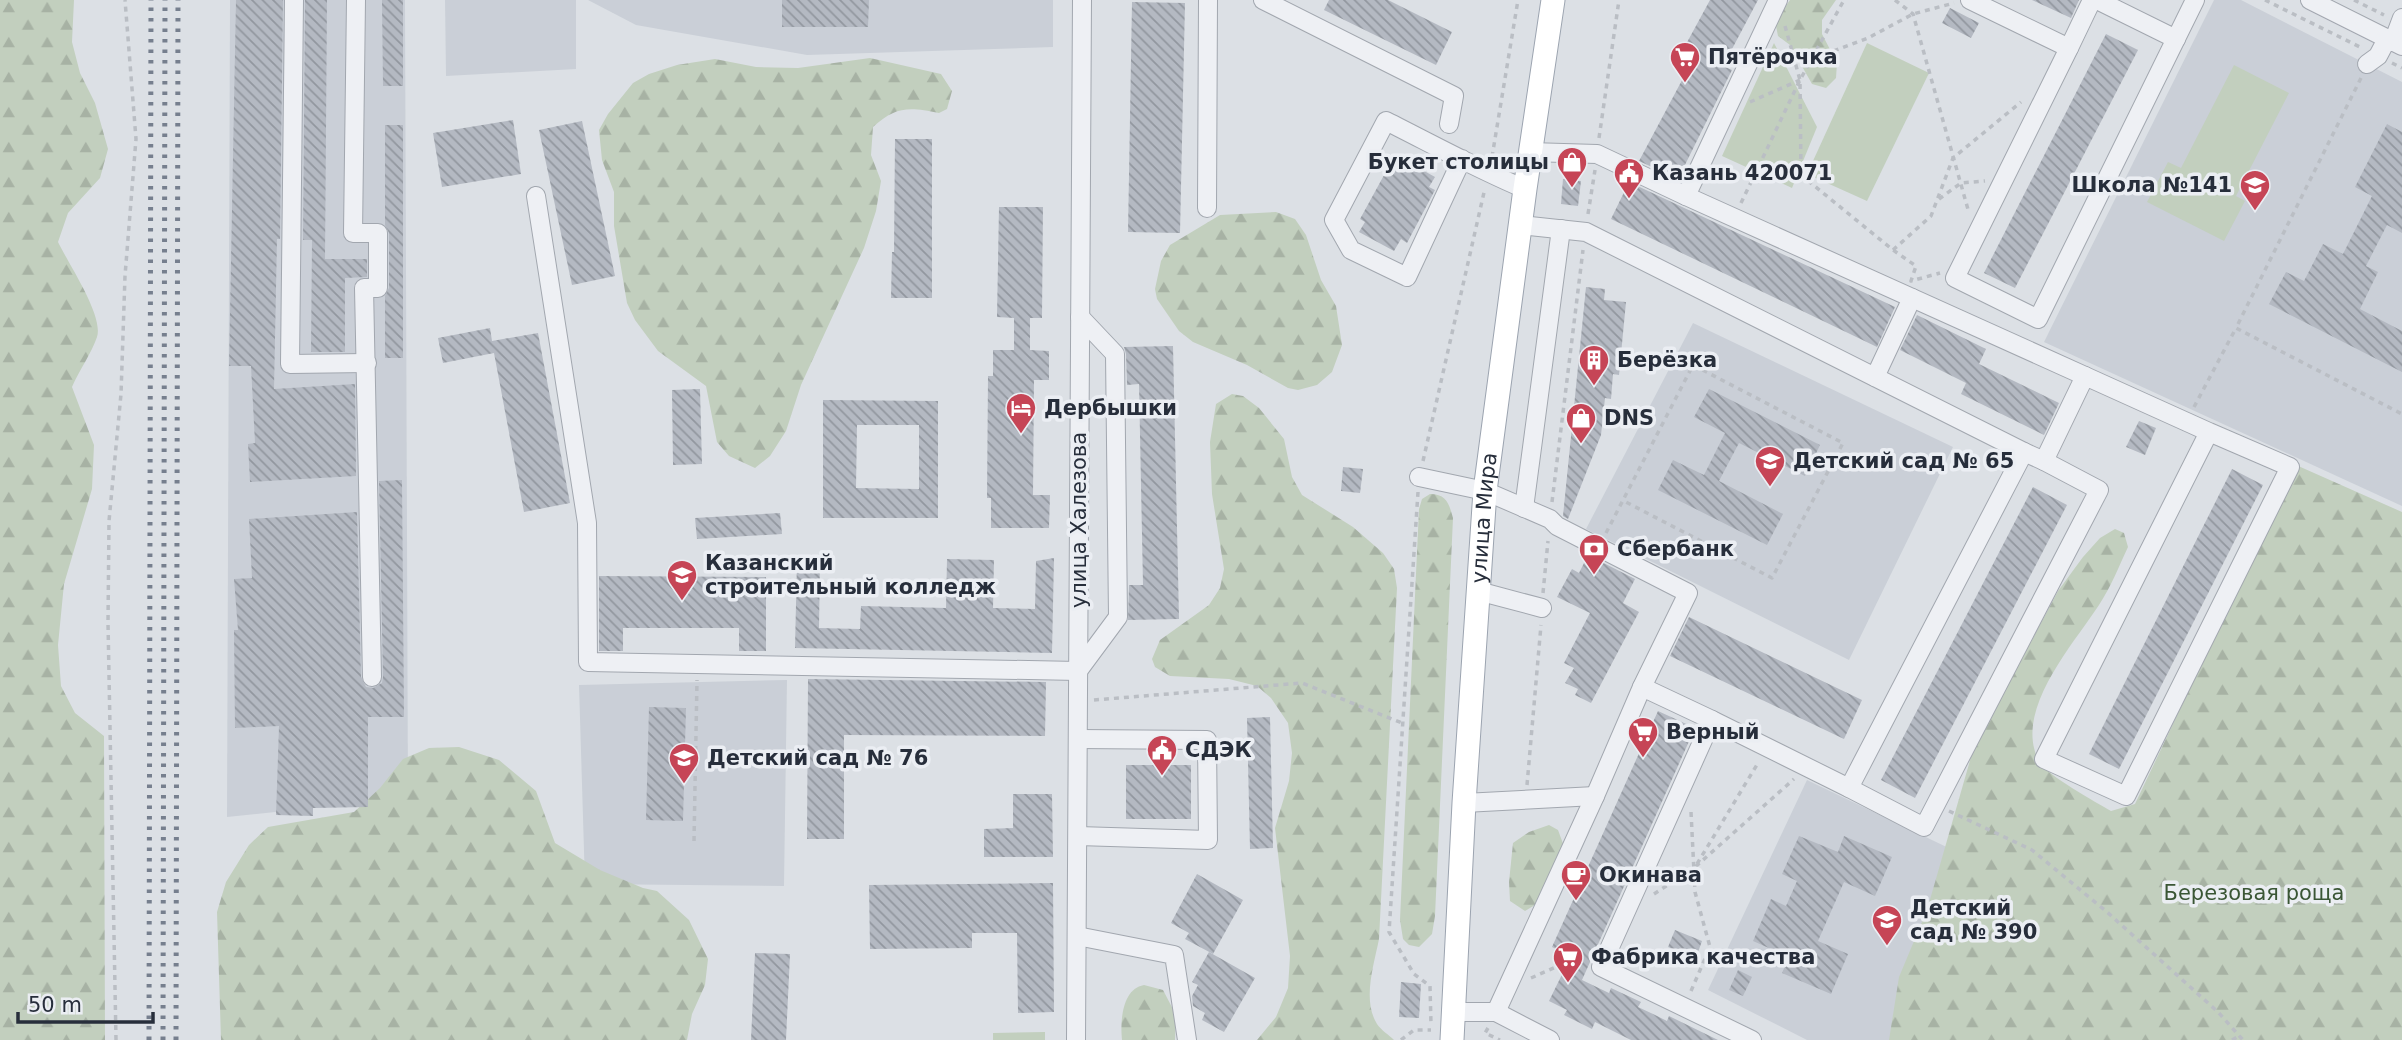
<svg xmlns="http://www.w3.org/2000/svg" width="2402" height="1040" viewBox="0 0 2402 1040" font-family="'DejaVu Sans',sans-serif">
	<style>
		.built { fill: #cacfd7 }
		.forest { fill: url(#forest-firs) }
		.green { fill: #c2cfbe }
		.building { fill: url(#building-back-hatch); fill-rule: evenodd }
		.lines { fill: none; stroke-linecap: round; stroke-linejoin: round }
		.minor-casing { stroke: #a2a7af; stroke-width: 20 }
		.major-casing { stroke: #9ca4b0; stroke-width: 25 }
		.path { stroke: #babec4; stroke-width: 3.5; stroke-dasharray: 5 5; stroke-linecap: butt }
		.minor { stroke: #eef0f4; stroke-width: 18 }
		.major { stroke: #fff; stroke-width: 23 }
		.rail { stroke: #767f8e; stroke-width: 5; stroke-dasharray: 3.5 7; stroke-linecap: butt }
		.labels { text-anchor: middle; stroke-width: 7; stroke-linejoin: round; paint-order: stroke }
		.poi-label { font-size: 21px; font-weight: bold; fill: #272e3b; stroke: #ebeef3; text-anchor: start }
		.street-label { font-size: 21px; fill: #272e3b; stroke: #ebeef3 }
		.park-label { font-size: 21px; fill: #3a5635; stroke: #ebeef3 }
	</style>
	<defs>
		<pattern id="forest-firs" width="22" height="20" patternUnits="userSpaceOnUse" patternTransform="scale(1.75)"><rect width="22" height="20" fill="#c2cfbe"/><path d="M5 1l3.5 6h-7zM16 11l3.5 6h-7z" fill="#a7b2a4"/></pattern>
		<pattern id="building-back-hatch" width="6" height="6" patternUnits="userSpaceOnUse" patternTransform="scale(1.75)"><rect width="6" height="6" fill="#b4b9c2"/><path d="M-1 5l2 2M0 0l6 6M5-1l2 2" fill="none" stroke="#92979f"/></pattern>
	</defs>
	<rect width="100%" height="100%" fill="#dce0e5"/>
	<g class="built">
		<path d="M230,0H405L408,798L227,817Z"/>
		<path d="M445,0H576V69L446,76Z"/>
		<path d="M588,0H1053V47L807,55L636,25Z"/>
		<path d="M2214,0H2241L2402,82V506L2044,342Z"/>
		<path d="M1693,323L1953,447L1849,660L1586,529Z"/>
		<path d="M787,680L784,886L585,884L579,685Z"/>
		<path d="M1807,780L2065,904L1999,1040H1807L1708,990Z"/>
	</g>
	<g class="forest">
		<path d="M0,0H74L72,42L80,73L95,103L108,149L100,178L68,213L58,242C68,263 104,316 97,337C92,352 79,371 72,387L94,445L92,489L64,584L58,645L61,686L75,713L104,736L105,1040H0Z"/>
		<path d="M1790,0H1836L1822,20V34L1837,63L1836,78L1826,88L1812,84L1790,45L1778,36L1775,21Z"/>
		<path d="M870,58L941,74L952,91L947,109L939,113C909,107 896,106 873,127L871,155L881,181L876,211L864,248L801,385L786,431L770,456L755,468L729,456L717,442L706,386L658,351L635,320L627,303L614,226V192L602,160L599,130L608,114L633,83L649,74L677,65L715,59L756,67L798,68Z"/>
		<path d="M1276,212L1295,219L1306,235L1321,280L1336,306L1342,345L1332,372L1317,385L1298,390L1288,388L1247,365L1193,342L1179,331L1157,299L1155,289L1161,261L1170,245L1220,215Z"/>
		<path d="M1232,394L1243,396L1259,408L1284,439L1292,477L1302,495L1353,527L1383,553L1394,569L1397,588L1379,939C1374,965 1362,1000 1377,1024C1381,1030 1389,1035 1394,1040H1257L1276,1017L1288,988L1290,956L1275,828L1289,781L1292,753L1288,723L1271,698L1257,686L1229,679L1170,676L1155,667L1152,659L1160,640L1209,605L1220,588L1224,569L1212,494L1210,442L1216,404Z"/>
		<path d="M2296,465L2402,512V1040H1889L1899,977L1927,910L1973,750L2058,591L2083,557L2100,538L2115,529L2124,533L2128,547C2119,566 2111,587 2099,605C2073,645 2011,713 2040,763C2046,774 2097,803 2111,811L2135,804Z"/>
		<path d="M1430,494C1447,494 1449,504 1453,518L1435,916L1432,934L1419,947L1409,945L1403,939L1400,920L1419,509L1422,499Z"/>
		<path d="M459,747L499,760L536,791L555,843L600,870L643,888L657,891L689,920L708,959L705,985L692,1014L687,1040H221L217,912L226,882L249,845L268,827L354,812L380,788L403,759L429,748Z"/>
		<path d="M1549,825L1558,830L1565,849L1540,902L1525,911L1510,901L1509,882L1513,843L1529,832Z"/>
		<path d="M1144,985L1163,990L1176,1015L1175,1040H1122C1120,1021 1122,989 1144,985Z"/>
	</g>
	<g class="green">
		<path d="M1774,43L1817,127L1792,188L1722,156Z"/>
		<path d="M1867,43L1929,73L1867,201L1807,174Z"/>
		<path d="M2234,65L2289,93L2236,196L2245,201L2224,241L2147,202L2168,162L2181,168Z"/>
		<path d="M1045,1032V1040H993V1033Z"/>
	</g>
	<g class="building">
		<path d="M236,0H283L280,239H277L274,389L355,384L356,476L250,482L248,444L255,443L251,366H229Z"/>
		<path d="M305,0H327L325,259H367V277L345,278V352H311L312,240H303Z"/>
		<path d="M382,0H403V86H383Z"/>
		<path d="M782,0H869L868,27H782Z"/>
		<path d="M1329,0H1388L1452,32L1436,65L1324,10Z"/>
		<path d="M1710,0H1758L1723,66L1732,70L1678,179L1639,161L1697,52L1685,46Z"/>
		<path d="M2032,0H2079L2071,18Z"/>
		<path d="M1132,2L1185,3L1180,233L1128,232Z"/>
		<path d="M1950,8L1979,23L1971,38L1942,23Z"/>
		<path d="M2106,34L2138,50L2015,288L1984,273Z"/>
		<path d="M513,120L521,174L442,187L433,133Z"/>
		<path d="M582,121L615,276L572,285L539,130Z"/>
		<path d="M2387,124L2402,132V233L2387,225L2366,266L2378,272L2360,309L2402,331V372L2269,304L2286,272L2304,281L2323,244L2343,254L2372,196L2355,187Z"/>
		<path d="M385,125H403V358H385V296L389,288V233L385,225Z"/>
		<path d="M895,139H932V298H891L892,252H894Z"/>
		<path d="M1399,157L1435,177L1429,187L1435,190L1407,243L1401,239L1394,251L1359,232L1365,222L1360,219L1389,166L1393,168Z"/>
		<path d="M1563,179L1581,181L1578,206L1561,204Z"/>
		<path d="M1629,182L1895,307L1877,347L1611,219Z"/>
		<path d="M999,207H1043L1042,318H1030V350L1049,351V380H1034L1033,495H1050L1049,528H991V498H987L988,376H993V350H1014V318L997,317Z"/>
		<path d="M1586,287L1605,289L1604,300L1626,302L1619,375L1613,374L1611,399L1605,398L1601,435L1568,519L1563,516Z"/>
		<path d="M1917,315L1986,349L1979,364L2059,403L2044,435L1961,394L1966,383L1900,350Z"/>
		<path d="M490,328L492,341L538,333L570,503L524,512L494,353L443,363L438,338Z"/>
		<path d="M1173,346L1179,619L1128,620L1129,585H1143L1139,384L1127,385L1126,354L1124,347Z"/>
		<path d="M700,389L702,464L673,465L672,390Z"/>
		<path d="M1709,389L1820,445L1805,476L1739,443L1719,481L1783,514L1767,545L1658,490L1673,460L1704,475L1725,433L1694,417Z"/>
		<path d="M823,400L938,401V518H823ZM857,425H919V489L856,488Z"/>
		<path d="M2139,421L2156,428L2145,455L2126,447Z"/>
		<path d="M1343,467L1363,469L1360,493L1341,491Z"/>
		<path d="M2232,469L2263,485L2119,769L2089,754Z"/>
		<path d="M402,480L404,717H368V807L313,808V816L276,815L279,726L235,728L234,630H238L234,579L252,578L249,519L357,512L361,677L366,687L373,688L382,683L383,677L379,481Z"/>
		<path d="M2033,487L2067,505L1915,798L1881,780Z"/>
		<path d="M780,513L782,534L697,539L695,518Z"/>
		<path d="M1588,555L1635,579L1623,603L1639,612L1591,703L1575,695L1578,689L1565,683L1574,668L1564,663L1590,613L1557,597L1572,569L1579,573Z"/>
		<path d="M1054,558L1052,653L795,648L797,560H820L819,628L860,629L861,606L946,608L947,559L994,560L993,608L1035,609L1036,561Z"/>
		<path d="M599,576L766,577V651H739V628H623V651H599Z"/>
		<path d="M1689,617L1862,700L1844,739L1670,656Z"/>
		<path d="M808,679L1046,682L1045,736L844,735V839H807Z"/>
		<path d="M649,707L686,708L683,821L646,820Z"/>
		<path d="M1658,711L1695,728L1582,980L1609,993L1611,988L1641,1002L1638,1007L1653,1014L1667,1021L1669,1016L1718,1040H1631L1595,1022L1592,1029L1564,1015L1567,1010L1549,1001L1571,956L1552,947Z"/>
		<path d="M1270,717L1273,848L1250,849L1247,718Z"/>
		<rect x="1126" y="765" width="65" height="54"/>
		<path d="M1013,794H1052L1053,857H984V829L1013,828Z"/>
		<path d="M1799,836L1838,852L1844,836L1892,857L1875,896L1844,882L1818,941L1848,954L1831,994L1782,973L1789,957L1753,941L1771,899L1786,906L1797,881L1782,874Z"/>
		<path d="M1197,874L1243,900L1213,954L1185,939L1189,933L1171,923Z"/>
		<path d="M1053,883L1054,1012L1018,1013L1017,933H972V948L870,949L869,885Z"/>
		<path d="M1675,930L1702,941L1696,958L1668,947Z"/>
		<path d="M1209,952L1255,978L1224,1032L1202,1020L1205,1013L1193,1006L1192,996L1198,985L1192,982Z"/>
		<path d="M755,953L790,954L786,1040H751Z"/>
		<path d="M1738,970L1752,977L1743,996L1729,990Z"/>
		<path d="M1401,982L1421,984L1419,1018L1399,1017Z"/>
	</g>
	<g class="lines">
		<g class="minor-casing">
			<g id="minor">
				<path d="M294,0L290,364L367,363"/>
				<path d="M356,0L353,233H378V288H364L372,677"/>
				<path d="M1263,0L1454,96L1449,124"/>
				<path d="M1778,0L1686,196L2085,376"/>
				<path d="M1970,0L2069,48L1955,278L2038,319L2195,0"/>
				<path d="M2097,0L2176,39"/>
				<path d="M2310,0L2402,46"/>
				<path d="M2393,42L2402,18"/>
				<path d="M2069,48L2092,0"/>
				<path d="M2367,64L2378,56L2387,39"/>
				<path d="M1530,152L1597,154L1686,196"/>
				<path d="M1462,159L1407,277L1351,250L1334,220L1386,121C1432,144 1477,169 1525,189"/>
				<path d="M536,196L587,523L588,662L1078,671L1118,617L1115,354L1080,317"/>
				<path d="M1207,208L1208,0"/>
				<path d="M1520,225L1586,232L2024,452L1849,788L1712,720L1601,967L1752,1040"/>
				<path d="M1875,377L1912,298"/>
				<path d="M2024,452L2044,461L2085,376L2209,432L2044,759L2126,796L2290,467L2209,432"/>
				<path d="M1419,477L1485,491L1550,519L1557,526L1688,593L1642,687L1712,720"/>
				<path d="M1524,508L1561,229"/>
				<path d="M1478,591L1542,608"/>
				<path d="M1849,788L1924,827L2099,490L2044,461"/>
				<path d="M1464,803L1595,796"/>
				<path d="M1078,836L1208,840L1207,740L1078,739"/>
				<path d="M1077,936L1174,955L1187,1040"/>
				<path d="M1452,1012H1496L1550,1040"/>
				<path d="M1496,1012L1595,796L1642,687"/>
				<path d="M1076,1040L1082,0"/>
			</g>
		</g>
		<g class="major-casing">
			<g id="major">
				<path id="s1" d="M1452,1040L1464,803L1485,491L1525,189L1553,0"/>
			</g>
		</g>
		<g class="path">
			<path d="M1895,0L1913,14L1969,213"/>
			<path d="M2265,0L2360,47"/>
			<path d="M2354,0L2384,15"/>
			<path d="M1785,26L1800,80L1801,175L1893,250L1916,266L1911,281L1940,273"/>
			<path d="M1815,58L1868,38L1913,14L1954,3"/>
			<path d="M2392,63L2402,68"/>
			<path d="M2361,78L2236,328L2402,414"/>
			<path d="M1750,102L1800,80"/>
			<path d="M1599,138L1619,0"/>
			<path d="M1492,157L1518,0"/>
			<path d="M1939,199L1961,183L1985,181"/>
			<path d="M1741,203L1800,80L1844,0"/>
			<path d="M1588,214L1595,170"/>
			<path d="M1893,250L1931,216L1953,158L2021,102"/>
			<path d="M2194,407L2236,328"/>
			<path d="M1423,461L1485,188"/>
			<path d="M1418,492L1389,932L1414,974L1430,986L1431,1025"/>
			<path d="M1552,502L1583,250"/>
			<path d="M1606,533L1693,365L1843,443L1772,578L1622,500"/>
			<path d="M1543,593L1548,541"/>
			<path d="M1094,700L1302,683L1402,723"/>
			<path d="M1527,785L1541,625"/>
			<path d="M1949,811L2032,850L2107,912L2218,1012L2243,1040"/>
			<path d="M1691,812L1695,892L1710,947L1691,991"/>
			<path d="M694,841L697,680"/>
			<path d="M1697,864L1758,763"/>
			<path d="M1654,894L1694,868L1794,779"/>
			<path d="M1531,978L1565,963L1585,969"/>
			<path d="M1488,1028L1485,1033L1500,1040"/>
			<path d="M116,1040L108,623L109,521L121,394L125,276L136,139L125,0"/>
			<path d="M1401,1040L1414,1030H1431"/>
			<path d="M2232,1040L2239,1036"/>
		</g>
		<use href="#minor" class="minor"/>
		<use href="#major" class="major"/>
		<g class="rail">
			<path d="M149,1040L151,0"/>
			<path d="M163,1040L165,0"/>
			<path d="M176,1040L178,0"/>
		</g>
	</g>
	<defs>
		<g id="supermarket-pin" transform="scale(1.575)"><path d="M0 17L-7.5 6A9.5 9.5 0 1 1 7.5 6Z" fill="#c64556" stroke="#ebeef3"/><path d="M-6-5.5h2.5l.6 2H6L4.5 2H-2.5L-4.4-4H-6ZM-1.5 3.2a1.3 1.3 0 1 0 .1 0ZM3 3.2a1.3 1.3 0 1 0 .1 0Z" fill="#fff"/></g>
		<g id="shop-pin" transform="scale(1.575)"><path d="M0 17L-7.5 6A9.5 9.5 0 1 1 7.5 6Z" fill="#c64556" stroke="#ebeef3"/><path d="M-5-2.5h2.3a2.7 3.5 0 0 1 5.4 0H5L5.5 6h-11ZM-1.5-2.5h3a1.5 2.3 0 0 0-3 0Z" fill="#fff"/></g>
		<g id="civic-pin" transform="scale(1.575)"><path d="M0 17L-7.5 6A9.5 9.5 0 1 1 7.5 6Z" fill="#c64556" stroke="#ebeef3"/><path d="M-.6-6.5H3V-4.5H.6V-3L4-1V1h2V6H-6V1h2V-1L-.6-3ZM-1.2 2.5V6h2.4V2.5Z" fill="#fff"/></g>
		<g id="school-pin" transform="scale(1.575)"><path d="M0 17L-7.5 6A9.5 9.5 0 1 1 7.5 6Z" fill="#c64556" stroke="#ebeef3"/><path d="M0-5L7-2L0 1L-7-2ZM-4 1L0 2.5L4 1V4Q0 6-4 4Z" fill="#fff"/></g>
		<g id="building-pin" transform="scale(1.575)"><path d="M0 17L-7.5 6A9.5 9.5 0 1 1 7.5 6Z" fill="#c64556" stroke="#ebeef3"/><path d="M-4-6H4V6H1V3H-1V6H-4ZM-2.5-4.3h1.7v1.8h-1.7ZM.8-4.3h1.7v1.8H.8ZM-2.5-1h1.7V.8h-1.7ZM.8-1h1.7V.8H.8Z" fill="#fff"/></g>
		<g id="hotel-pin" transform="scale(1.575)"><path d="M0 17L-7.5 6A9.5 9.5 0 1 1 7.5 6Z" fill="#c64556" stroke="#ebeef3"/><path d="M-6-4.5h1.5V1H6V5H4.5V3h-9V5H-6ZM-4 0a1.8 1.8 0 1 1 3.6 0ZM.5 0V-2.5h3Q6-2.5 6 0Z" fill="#fff"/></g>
		<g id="bank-pin" transform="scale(1.575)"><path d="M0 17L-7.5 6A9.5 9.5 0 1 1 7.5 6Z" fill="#c64556" stroke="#ebeef3"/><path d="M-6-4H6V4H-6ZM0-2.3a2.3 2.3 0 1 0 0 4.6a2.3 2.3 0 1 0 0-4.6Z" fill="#fff"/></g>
		<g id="university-pin" transform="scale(1.575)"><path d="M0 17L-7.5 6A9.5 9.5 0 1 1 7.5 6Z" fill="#c64556" stroke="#ebeef3"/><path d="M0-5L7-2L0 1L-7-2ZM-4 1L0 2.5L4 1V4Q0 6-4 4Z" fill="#fff"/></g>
		<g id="cafe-pin" transform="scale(1.575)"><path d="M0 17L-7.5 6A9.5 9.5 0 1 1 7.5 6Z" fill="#c64556" stroke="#ebeef3"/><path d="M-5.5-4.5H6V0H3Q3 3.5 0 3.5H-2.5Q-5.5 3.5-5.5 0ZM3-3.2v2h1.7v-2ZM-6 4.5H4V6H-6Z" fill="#fff"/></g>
	</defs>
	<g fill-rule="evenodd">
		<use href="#supermarket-pin" x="1685" y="57"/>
		<use href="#shop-pin" x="1572" y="162"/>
		<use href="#civic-pin" x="1629" y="173"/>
		<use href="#school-pin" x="2255" y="185"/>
		<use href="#building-pin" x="1594" y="360"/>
		<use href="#hotel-pin" x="1021" y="408"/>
		<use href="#shop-pin" x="1581" y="418"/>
		<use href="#school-pin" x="1770" y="461"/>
		<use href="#bank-pin" x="1594" y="549"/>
		<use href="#university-pin" x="682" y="575"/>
		<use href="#supermarket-pin" x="1643" y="732"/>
		<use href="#civic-pin" x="1162" y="750"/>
		<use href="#school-pin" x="684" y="758"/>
		<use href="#cafe-pin" x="1576" y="875"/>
		<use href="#school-pin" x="1887" y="920"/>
		<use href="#supermarket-pin" x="1568" y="957"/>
	</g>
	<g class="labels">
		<g class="poi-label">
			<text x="1708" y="64">Пятёрочка</text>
			<text x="1549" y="169" text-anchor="end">Букет столицы</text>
			<text x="1652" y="180">Казань 420071</text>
			<text x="2232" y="192" text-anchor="end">Школа №141</text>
			<text x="1617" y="367">Берёзка</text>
			<text x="1044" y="415">Дербышки</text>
			<text x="1604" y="425">DNS</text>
			<text x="1793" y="468">Детский сад № 65</text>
			<text x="1617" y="556">Сбербанк</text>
			<text x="705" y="570">Казанский<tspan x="705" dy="24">строительный колледж</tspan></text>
			<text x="1666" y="739">Верный</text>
			<text x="1185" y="757">СДЭК</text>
			<text x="707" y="765">Детский сад № 76</text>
			<text x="1599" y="882">Окинава</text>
			<text x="1910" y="915">Детский<tspan x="1910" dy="24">сад № 390</tspan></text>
			<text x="1591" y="964">Фабрика качества</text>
		</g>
		<g class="street-label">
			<text dy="7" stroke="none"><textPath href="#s1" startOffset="523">улица Мира</textPath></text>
			<text transform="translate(1079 520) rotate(-90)" y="7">улица Халезова</text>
		</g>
		<g class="park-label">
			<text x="2254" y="900">Березовая роща</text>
		</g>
	</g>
	<path d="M18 1012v10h135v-10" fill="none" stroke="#272e3b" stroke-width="3.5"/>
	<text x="28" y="1012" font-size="21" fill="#272e3b" stroke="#ebeef3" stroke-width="5" paint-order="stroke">50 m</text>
</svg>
